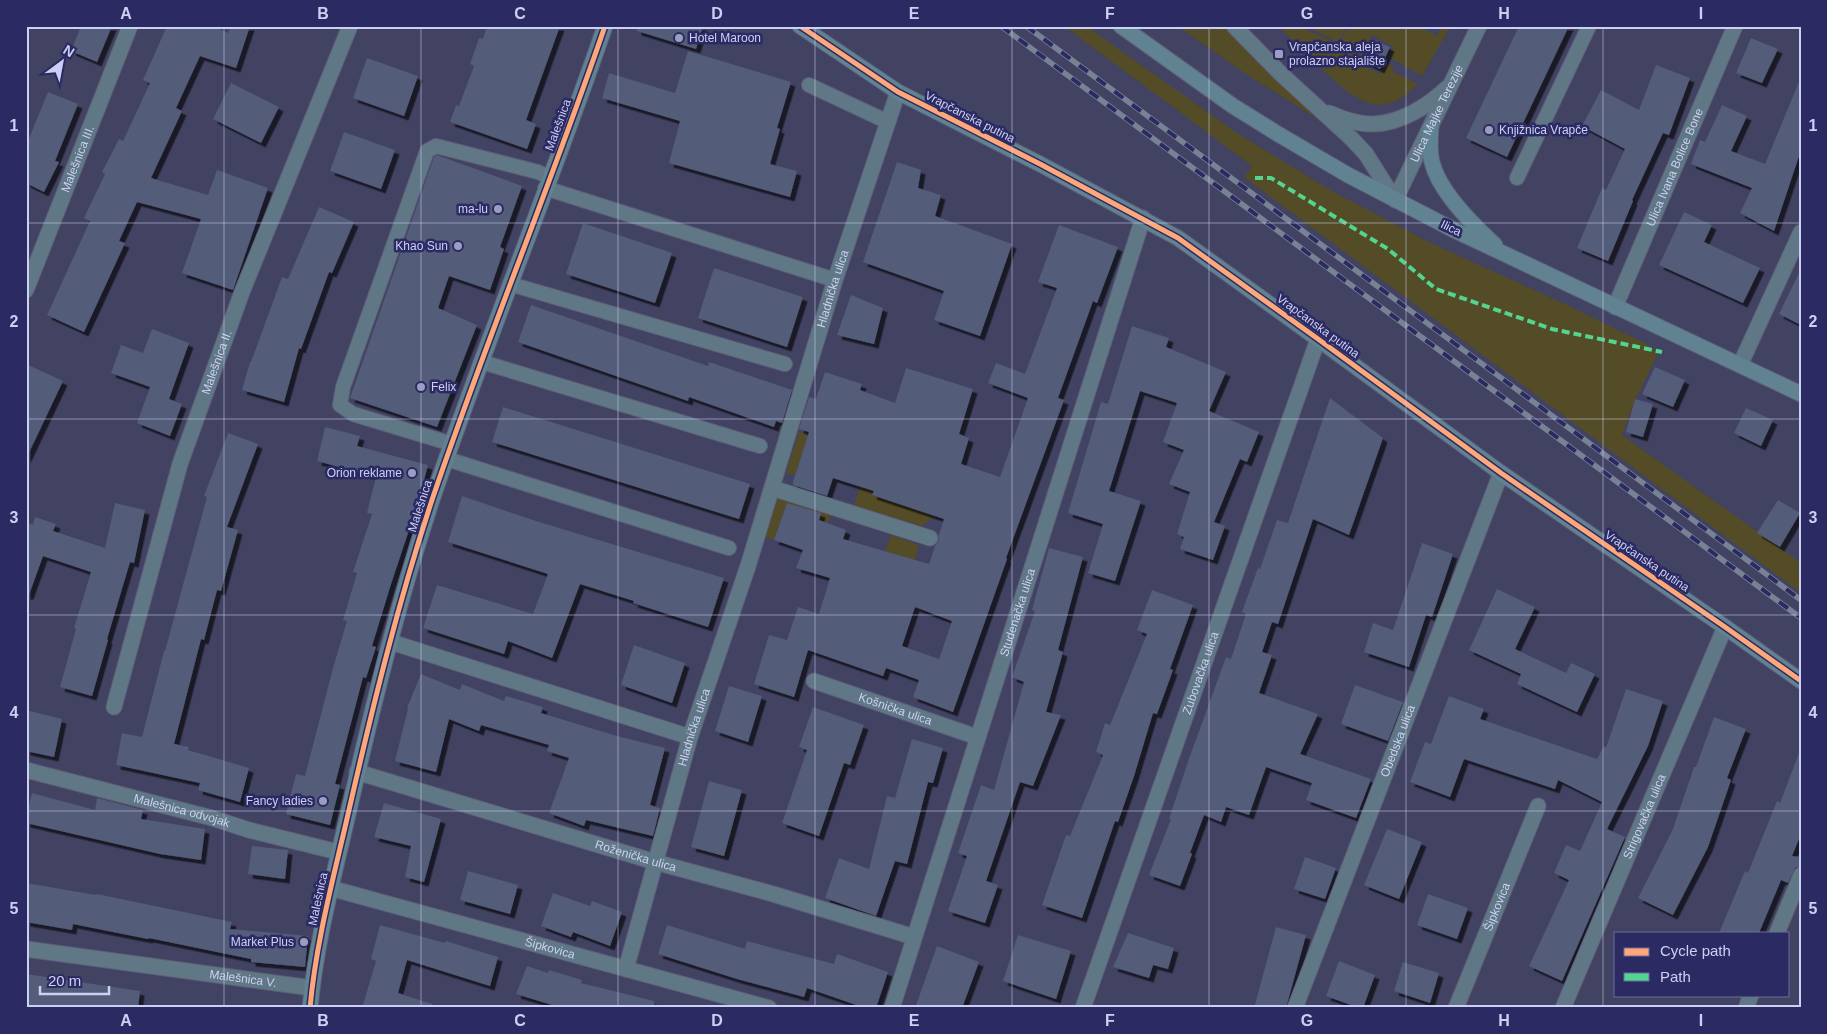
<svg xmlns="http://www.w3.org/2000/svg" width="1827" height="1034" viewBox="0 0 1827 1034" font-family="Arial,sans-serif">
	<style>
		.green { fill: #534c26 }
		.building { fill: #525b79; fill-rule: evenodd; filter: url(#shadow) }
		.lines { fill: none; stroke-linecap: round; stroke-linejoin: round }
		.lane-casing { stroke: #5d5e7a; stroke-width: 16 }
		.street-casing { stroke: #5d5e7a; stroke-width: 17 }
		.secondary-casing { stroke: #5d5e7a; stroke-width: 17 }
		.lane { stroke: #607885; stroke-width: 14 }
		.street { stroke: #607885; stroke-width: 15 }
		.secondary { stroke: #618391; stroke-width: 15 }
		.rail-casing { stroke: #778394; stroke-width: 5.5 }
		.rail { stroke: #2b2a63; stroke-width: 4; stroke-dasharray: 11; stroke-linecap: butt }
		.quiet { stroke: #53d58f; stroke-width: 4; stroke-dasharray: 8 4; stroke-linecap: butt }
		.cycleway-casing { stroke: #2b2a63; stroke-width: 8 }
		.cycleway { stroke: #fea87a; stroke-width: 5 }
		.grid { fill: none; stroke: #ccd0f4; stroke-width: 1; stroke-opacity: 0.55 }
		.poi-dot { fill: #9c9ec1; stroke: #2b2a63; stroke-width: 2 }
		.labels { text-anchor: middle; stroke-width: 5; stroke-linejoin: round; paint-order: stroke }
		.poi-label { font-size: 12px; fill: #ccd0f4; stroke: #2b2a63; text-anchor: end }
		.street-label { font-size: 12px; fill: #ccd0f4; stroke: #2b2a63 }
		.neatline { fill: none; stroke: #ccd0f4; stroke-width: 2 }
		.grid-label { font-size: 16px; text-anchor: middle; font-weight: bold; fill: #ccd0f4 }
	</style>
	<defs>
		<filter id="shadow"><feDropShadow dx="4.5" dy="4.5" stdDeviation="0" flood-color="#0009"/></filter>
	</defs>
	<rect width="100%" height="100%" fill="#424262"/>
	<g class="green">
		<path d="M1064,26H1086L1237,133L1332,191L1429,242L1569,306L1645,343L1658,353L1634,403L1622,435L1801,563V593L1244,177L1252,166Z"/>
		<path d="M1177,26H1223L1318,119L1249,76Z"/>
		<path d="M1278,26H1299L1339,45L1348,26H1419L1437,36L1442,26H1451L1422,76L1389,57L1394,47L1372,35L1358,63L1380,74L1386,63L1394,67L1392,71L1418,84C1380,125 1351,97 1319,66C1306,53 1292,40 1278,26Z"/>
		<path d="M1307,26H1347L1338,43Z"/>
		<path d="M799,432L856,451L806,441L795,475L786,473Z"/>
		<path d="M881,468L872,495L933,515L932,519L922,526L854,506L860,487Z"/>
		<path d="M779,494L832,513L828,523L785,508L774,540L765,537Z"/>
		<path d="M891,535L919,545L915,560L885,552Z"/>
	</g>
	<g class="building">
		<path d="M81,26H112L97,62L71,51Z"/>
		<path d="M167,26H213L228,33L230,26H250L236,68L200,56L176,108L182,111L151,178L208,195L217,170L268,188L233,290L182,273L201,219L137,202L119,241L125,243L84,332L47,315L90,221L84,218L105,174L102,172L119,139L123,141L150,83L143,80Z"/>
		<path d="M487,26H560L526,120L536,124L527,149L450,122L456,105L459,106L474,66L470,64L479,38L483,39Z"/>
		<path d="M637,26H703L696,49L637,31Z"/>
		<path d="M1519,26H1569L1507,157L1466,138Z"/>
		<path d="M1751,38L1778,49L1762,83L1736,73Z"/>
		<path d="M1372,39L1390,47L1380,69L1362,60Z"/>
		<path d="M688,51L791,82L777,128L780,129L770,164L797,171L790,197L669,163L680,121L602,98L609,73L675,93Z"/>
		<path d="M367,58L418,76L404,116L353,98Z"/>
		<path d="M1656,65L1690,78L1669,135L1663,133L1632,200L1633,201L1608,261L1577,248L1602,188L1606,190L1625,149L1582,126L1601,90L1639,110Z"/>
		<path d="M1801,77V150L1774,231L1740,213L1752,188L1691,164L1700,140L1705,142L1722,105L1747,116L1731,151L1765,164Z"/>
		<path d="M231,83L279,107L261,143L213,119Z"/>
		<path d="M48,92L78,104L55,161L59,162L44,192L26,183V146Z"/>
		<path d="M344,132L395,150L381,189L330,171Z"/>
		<path d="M437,155L522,186L500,247L504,249L490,290L449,276L438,308L477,325L437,427L350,398L434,157Z"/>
		<path d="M897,162L921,170L918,188L941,195L935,216L1012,244L980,336L934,320L944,291L863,262Z"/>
		<path d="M319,207L354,222L332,273L329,272L301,349L299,348L284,402L242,390L250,362H251L282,277L288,279Z"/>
		<path d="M1684,212L1712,225L1704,242L1760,268L1743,303L1659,265Z"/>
		<path d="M583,223L672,253L655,303L566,274Z"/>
		<path d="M1059,225L1118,247L1097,303L1093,301L1058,398L1064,400L1006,558L1007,559L953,712L913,697L919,680L886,668L883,676L808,650L794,697L754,684L769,635L787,640L798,607L819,614L830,578L796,568L803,550L774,540L787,503L821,513L819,520L846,530L843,539L929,564L935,546L939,540V535L944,519L872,495L874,491L833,478L827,496L793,485V482L809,432L799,429L809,397L816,399L825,372L862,384L860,390L895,403L906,368L973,389L959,434L969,438L961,464L1000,477L1028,398L988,383L996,363L1025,374L1057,288L1038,282ZM915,607L952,621L939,659L902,646Z"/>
		<path d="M714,268L803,297L787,347L698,318Z"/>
		<path d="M1801,269V325L1779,314Z"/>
		<path d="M851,295L883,308L874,344L837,335Z"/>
		<path d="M531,305L708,366L709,362L792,390L782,423L776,421L774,427L689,397L688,401L518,342Z"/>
		<path d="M1132,326L1169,338L1166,347L1226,372L1209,411L1259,432L1247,462L1240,459L1214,522L1225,526L1213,560L1180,549L1184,537L1177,534L1190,492L1169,484L1184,450L1163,442L1177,403L1140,391L1109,491L1141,501L1115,581L1088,573L1103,524L1068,513L1101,402L1108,404Z"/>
		<path d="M152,329L189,343L169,399L182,404L170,436L137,423L150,387L111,373L121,345L143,353Z"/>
		<path d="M26,364L63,381L26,459Z"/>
		<path d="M1655,367L1685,380L1673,407L1642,394Z"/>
		<path d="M1330,398L1383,438L1349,535L1313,519L1278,624L1272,622L1262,652L1272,655L1259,693L1318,714L1300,754L1371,779L1356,818L1306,800L1312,783L1266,767L1249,815L1226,807L1221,822L1204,815L1190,853L1192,854L1180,886L1149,875L1171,819H1169L1190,756L1226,657L1231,659L1246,614L1242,612L1258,568L1260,569L1277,520L1288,523Z"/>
		<path d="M1635,399L1653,404L1643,437L1626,432Z"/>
		<path d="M503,407L750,484L739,519L492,442Z"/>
		<path d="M1746,408L1773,420L1761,446L1734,433Z"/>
		<path d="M325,427L360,436L357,446L428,465L412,525L411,524L391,584L372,646L376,647L366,678L363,677L335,784L340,785L330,825L286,814L296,774L305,776L333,668L347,621L343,620L357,573L353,572L372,514L367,513L376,477L317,461Z"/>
		<path d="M228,433L258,444L227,527L238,530L221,591L217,590L204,640L201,639L174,744L189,747L188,750L249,768L240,802L198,790L200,783L116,765L122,733L142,737L164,651H165L207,497L204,496Z"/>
		<path d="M462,496L536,521L724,578L708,627L633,603L634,601L580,584L552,658L508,641L504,654L423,628L437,585L533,614L548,574L448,542Z"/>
		<path d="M1778,500L1800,513L1780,547L1757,533Z"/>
		<path d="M115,503L145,510L134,563L130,562L107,639L108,640L92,696L60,687L76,629L74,628L91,572L43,556L29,595H26V522L33,525L35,517L56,524L53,531L105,548Z"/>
		<path d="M1422,543L1453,554L1432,617L1426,615L1409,667L1364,652L1373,623L1393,630Z"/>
		<path d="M1049,548L1083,557L1058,650L1063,652L1046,712L1061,715L1033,786L1020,782L986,881L998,885L985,923L948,911L967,856L958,853L981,785L994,790L1024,682L1012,677L1035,611L1032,610Z"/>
		<path d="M1497,589L1535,607L1515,649L1566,673L1571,663L1595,674L1577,712L1517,684L1521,674L1469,650Z"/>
		<path d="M1152,590L1193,605L1170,669L1173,670L1157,714L1153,713L1134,776L1118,822L1115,821L1082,918L1042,905L1066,835L1070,836L1103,755L1096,752L1105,723L1110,725L1147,634L1137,630Z"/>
		<path d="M634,645L685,663L672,703L621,685Z"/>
		<path d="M421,674L460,690L462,684L504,701L506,696L543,707L541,713L617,736L665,748L650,805L660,808L653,836L586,820L584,826L549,813L569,758L547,751L549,745L481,725L479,731L449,719L436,772L395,761L408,709L407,708Z"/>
		<path d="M1355,685L1403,702L1388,741L1341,724Z"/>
		<path d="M729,686L762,696L748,742L715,731Z"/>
		<path d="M1626,689L1663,701L1648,746L1607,829L1625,837L1562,981L1529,966L1569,880L1554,873L1566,845L1580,851L1602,802L1558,780L1555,789L1464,759L1450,797L1410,782L1425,742L1431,744L1449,696L1484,709L1480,719L1597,759L1604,746L1606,748Z"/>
		<path d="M813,707L864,725L850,765L844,763L819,836L782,823L807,750L799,747Z"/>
		<path d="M26,710L62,719L54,757L26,751Z"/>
		<path d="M1714,717L1746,729L1727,778L1731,780L1708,847L1673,915L1638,898L1673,829L1694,767H1696Z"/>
		<path d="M912,739L943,748L933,783L928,782L907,864L895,861L876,916L825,898L839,858L869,869L887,796L895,798Z"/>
		<path d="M1799,753H1801V834L1792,856L1801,857V866L1795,868L1788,883L1781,880L1759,933H1719L1745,871L1748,873L1777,801L1780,803Z"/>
		<path d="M709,781L742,790L724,856L691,847Z"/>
		<path d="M32,793L95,810L97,798L143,810L141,819L205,829L201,860L160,854L26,823V816Z"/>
		<path d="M384,803L441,819L424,882L405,877L411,846L374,837Z"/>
		<path d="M1387,829L1422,842L1399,899L1364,885Z"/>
		<path d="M252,846L288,850L285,879L248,874Z"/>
		<path d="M1305,857L1336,868L1325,899L1294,889Z"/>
		<path d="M468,871L518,885L510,914L460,900Z"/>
		<path d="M26,883L96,895L97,894L232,922L230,929L308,936L305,967L251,962V959L149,938L148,939L73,924L72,930L26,922Z"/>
		<path d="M553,893L590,906L592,901L622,912L610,946L573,932L571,937L541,926Z"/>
		<path d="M1428,894L1468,908L1457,939L1417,925Z"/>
		<path d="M380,925L445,943L446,941L498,957L490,986L407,960L398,993L432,1004V1008H362L376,961L371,959Z"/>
		<path d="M667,925L745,949L747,941L834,964L837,954L888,972L876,1008H865L807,988L804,997L737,979L658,954Z"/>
		<path d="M1276,927L1306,935L1289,997L1286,1008H1254Z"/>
		<path d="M1128,933L1174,948L1168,969L1153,965L1149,978L1113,967Z"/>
		<path d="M1018,935L1071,951L1056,999L1003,981Z"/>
		<path d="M937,946L979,962L962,1008H915Z"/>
		<path d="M1339,961L1375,975L1363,1008H1359L1326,996Z"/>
		<path d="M1403,962L1439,973L1430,1003L1394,991Z"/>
		<path d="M527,966L548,973L549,970L582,980L581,983L654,1001V1008H562L516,994Z"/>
		<path d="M26,974L140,991L138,1008H26Z"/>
	</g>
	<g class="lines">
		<g class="lane-casing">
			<g id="lane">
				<path d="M809,85L888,122"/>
				<path d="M1517,178L1589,26"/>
				<path d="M545,188L835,280"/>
				<path d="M510,284L785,364"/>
				<path d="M482,362L760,446"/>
				<path d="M452,444L353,414L340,405L343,387L427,151L436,146L538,172L549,177"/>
				<path d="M447,459L729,548"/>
			</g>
		</g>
		<g class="street-casing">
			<g id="street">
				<path d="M1234,26L1281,74L1351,138L1366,154L1395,200"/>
				<path d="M1329,113C1343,119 1359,125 1374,124C1401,123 1428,106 1447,88"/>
				<path id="s1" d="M1395,200L1479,26"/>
				<path id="s2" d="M26,290L130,26"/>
				<path id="s3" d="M1615,307L1735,26"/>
				<path d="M1740,365L1801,232"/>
				<path d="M772,488L930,538"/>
				<path d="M391,642L690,737"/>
				<path id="s4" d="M814,681L977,737"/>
				<path id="s5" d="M114,707L180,464L242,292L350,26"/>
				<path id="s6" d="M26,770L212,818L249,830L338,852"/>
				<path id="s7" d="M357,772L655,862L773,894L914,937"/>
				<path id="s8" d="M330,888L769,1008"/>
				<path d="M1777,933L1801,875"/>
				<path id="s9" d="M26,949L312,988"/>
				<path id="s10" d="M626,969L690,737L748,566L835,280L898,92"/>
				<path id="s11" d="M892,1008L1143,218"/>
				<path id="s12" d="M1083,1008L1318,339"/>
				<path id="s13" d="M1295,1008L1501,473"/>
				<path id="s14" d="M1456,1008L1538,806"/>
				<path id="s15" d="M1563,1008L1725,627"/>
				<path d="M1746,1008L1751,995"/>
			</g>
		</g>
		<g class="secondary-casing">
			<g id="secondary">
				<path d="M800,26L898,92L1040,164L1178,238L1318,339L1501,473L1725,627L1801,681"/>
				<path d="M1121,26L1233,106L1278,134L1348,175L1454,230L1801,394"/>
				<path d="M1431,127C1430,139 1429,151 1432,162C1439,192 1473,225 1495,245"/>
				<path d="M310,1008C316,941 334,876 349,810C373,705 399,599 433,497C487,338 551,184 605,26"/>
			</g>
		</g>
		<use href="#lane" class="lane"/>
		<use href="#street" class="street"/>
		<use href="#secondary" class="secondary"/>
		<g class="rail-casing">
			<g id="rail">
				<path d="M1001,26L1801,618"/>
				<path d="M1026,26L1801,600"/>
			</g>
		</g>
		<use href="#rail" class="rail"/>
		<path class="quiet" d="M1255,178H1271L1388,249L1436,289L1552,329L1662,352"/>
		<g class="cycleway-casing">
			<g id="cycleway">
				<path d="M800,26L898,92L1040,164L1178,238L1318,339L1501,473L1725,627L1801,681"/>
				<path d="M310,1008C316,941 334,876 349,810C373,705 399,599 433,497C487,338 551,184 605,26"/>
			</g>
		</g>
		<use href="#cycleway" class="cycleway"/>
	</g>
	<path class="grid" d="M224,26V1008M421,26V1008M618,26V1008M815,26V1008M1012,26V1008M1209,26V1008M1406,26V1008M1603,26V1008M26,223H1801M26,419H1801M26,615H1801M26,811H1801"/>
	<g class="poi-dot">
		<circle cx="679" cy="38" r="5"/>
		<rect x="1274" y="49" width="10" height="10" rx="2.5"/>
		<circle cx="1489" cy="130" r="5"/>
		<circle cx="498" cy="209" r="5"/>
		<circle cx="458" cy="246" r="5"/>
		<circle cx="421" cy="387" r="5"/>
		<circle cx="412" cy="473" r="5"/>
		<circle cx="323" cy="801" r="5"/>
		<circle cx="304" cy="942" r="5"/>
	</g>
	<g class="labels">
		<g class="poi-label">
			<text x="689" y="42" text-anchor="start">Hotel Maroon</text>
			<text x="1289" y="51" text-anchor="start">Vrapčanska aleja<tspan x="1289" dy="14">prolazno stajalište</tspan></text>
			<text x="1499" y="134" text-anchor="start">Knjižnica Vrapče</text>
			<text x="488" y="213">ma-lu</text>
			<text x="448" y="250">Khao Sun</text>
			<text x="431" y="391" text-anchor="start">Felix</text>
			<text x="402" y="477">Orion reklame</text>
			<text x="313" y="805">Fancy ladies</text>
			<text x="294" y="946">Market Plus</text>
		</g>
		<g class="street-label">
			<text dy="4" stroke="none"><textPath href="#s1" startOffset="96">Ulica Majke Terezije</textPath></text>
			<text transform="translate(970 117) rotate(27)" y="4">Vrapčanska putina</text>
			<text transform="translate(558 125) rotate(-70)" y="4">Malešnica</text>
			<text dy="4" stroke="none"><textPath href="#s2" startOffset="141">Malešnica III.</textPath></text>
			<text dy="4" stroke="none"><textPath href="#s3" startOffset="152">Ulica Ivana Bolice Bone</textPath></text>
			<text transform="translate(1451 228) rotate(26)" y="4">Ilica</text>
			<text dy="4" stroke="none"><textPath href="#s10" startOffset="711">Hladnička ulica</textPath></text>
			<text transform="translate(1318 326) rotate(36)" y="4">Vrapčanska putina</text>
			<text dy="4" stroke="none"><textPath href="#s5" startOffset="360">Malešnica II.</textPath></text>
			<text transform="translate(420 506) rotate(-72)" y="4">Malešnica</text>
			<text transform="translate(1647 561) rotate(34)" y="4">Vrapčanska putina</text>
			<text dy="4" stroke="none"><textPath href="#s11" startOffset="415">Studenačka ulica</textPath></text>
			<text dy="4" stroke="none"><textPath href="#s12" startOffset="355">Zubovačka ulica</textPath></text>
			<text dy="4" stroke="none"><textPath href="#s4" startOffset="86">Košnička ulica</textPath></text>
			<text dy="4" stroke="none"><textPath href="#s10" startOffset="251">Hladnička ulica</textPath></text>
			<text dy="4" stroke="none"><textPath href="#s13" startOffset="286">Obedska ulica</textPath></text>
			<text dy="4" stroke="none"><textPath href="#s6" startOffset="161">Malešnica odvojak</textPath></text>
			<text dy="4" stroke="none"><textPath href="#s15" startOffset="208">Strigovačka ulica</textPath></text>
			<text dy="4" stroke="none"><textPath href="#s7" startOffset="291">Roženička ulica</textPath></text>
			<text transform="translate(318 899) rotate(-78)" y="4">Malešnica</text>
			<text dy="4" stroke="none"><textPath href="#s14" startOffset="109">Šipkovica</textPath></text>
			<text dy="4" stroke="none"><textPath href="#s8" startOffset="228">Šipkovica</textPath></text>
			<text dy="4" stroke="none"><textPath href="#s9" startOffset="219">Malešnica V.</textPath></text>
		</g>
	</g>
	<rect width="1827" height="1034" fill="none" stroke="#2b2a63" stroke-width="55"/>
	<rect x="1614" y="932" width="175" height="65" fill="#2b2a63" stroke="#6b6c9d"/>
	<rect x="1624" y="948" width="25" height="8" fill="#fea87a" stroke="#6b6c9d"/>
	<text x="1660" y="956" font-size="15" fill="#ccd0f4">Cycle path</text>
	<rect x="1624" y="973" width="25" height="8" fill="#53d58f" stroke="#6b6c9d"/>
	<text x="1660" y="982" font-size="15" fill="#ccd0f4">Path</text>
	<g transform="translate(62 62) rotate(32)" stroke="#2b2a63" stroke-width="4" paint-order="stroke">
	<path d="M0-4L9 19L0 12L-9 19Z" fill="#ccd0f4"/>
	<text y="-8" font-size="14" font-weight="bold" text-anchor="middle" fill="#ccd0f4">N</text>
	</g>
	<path d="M40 986v8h69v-8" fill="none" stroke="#ccd0f4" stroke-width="2.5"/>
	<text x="48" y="986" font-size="15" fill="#ccd0f4" stroke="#2b2a63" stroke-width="4" paint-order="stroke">20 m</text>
	<rect x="28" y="28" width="1772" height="978" class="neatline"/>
	<g class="grid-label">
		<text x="126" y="19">A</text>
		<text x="323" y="19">B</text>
		<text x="520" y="19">C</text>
		<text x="717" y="19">D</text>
		<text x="914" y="19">E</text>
		<text x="1110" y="19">F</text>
		<text x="1307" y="19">G</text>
		<text x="1504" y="19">H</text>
		<text x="1701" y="19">I</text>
		<text x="14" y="131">1</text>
		<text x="1813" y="131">1</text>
		<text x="14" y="327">2</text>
		<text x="1813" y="327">2</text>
		<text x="14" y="523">3</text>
		<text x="1813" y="523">3</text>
		<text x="14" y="718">4</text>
		<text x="1813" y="718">4</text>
		<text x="14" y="914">5</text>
		<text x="1813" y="914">5</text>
		<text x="126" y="1026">A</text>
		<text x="323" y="1026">B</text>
		<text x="520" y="1026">C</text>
		<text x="717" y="1026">D</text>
		<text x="914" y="1026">E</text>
		<text x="1110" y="1026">F</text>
		<text x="1307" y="1026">G</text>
		<text x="1504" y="1026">H</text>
		<text x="1701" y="1026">I</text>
	</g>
</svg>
